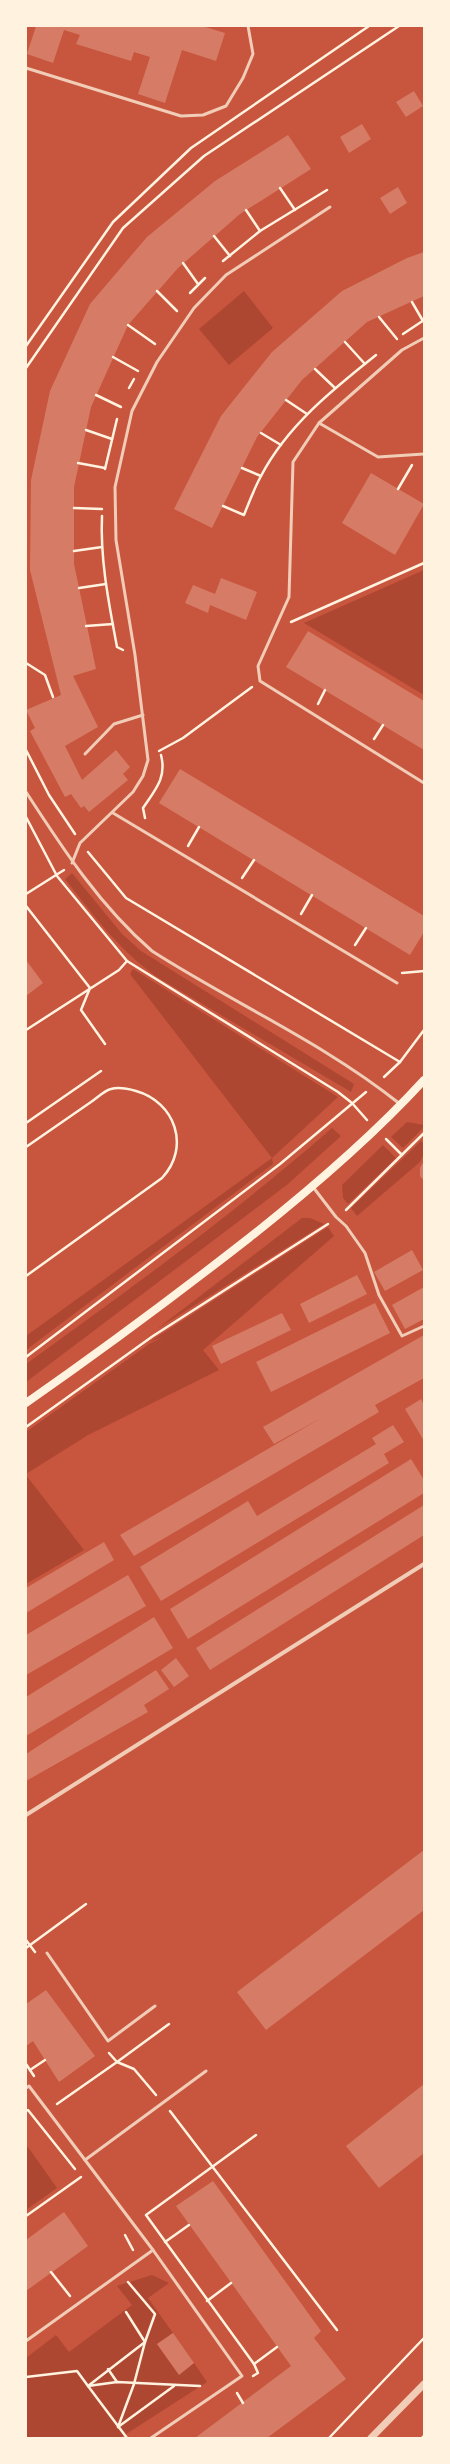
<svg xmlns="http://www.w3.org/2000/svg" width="450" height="2464" viewBox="0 0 450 2464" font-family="Arial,sans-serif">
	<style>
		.green { fill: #ae4732 }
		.building { fill: #d67c66 }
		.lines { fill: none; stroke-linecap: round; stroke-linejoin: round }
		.path { stroke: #fff3e0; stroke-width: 2.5 }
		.service { stroke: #f1ccb7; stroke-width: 3 }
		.minor { stroke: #f1ccb7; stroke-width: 4 }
		.tertiary { stroke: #f1ccb7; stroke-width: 7 }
		.secondary { stroke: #fff3e0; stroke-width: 8 }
	</style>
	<rect width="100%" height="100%" fill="#c8553d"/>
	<g class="green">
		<path d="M244,291L273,328L229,365L199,329Z"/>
		<path d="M424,570V695L304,623Z"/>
		<path d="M72,873L122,934L141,951L354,1084L351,1092L157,977C117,948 95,917 65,879Z"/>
		<path d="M133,969L338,1097L272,1158L273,1164L26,1350V1336L272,1158L130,974Z"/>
		<path d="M407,1122L424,1125V1127L403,1148L391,1137Z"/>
		<path d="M332,1128L341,1136L288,1184L26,1382V1364C130,1289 235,1213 332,1128Z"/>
		<path d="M421,1141L424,1144V1153L420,1162L357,1216L351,1208Z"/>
		<path d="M383,1145L396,1158L348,1204L343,1198L342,1185Z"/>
		<path d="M302,1218H310L324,1224L157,1329Z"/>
		<path d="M328,1227L334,1236L203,1350L219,1370L88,1435L26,1474V1432L149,1344L163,1337L149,1342Z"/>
		<path d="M26,1475L84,1550L26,1584Z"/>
		<path d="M28,2147L57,2188L26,2210V2149Z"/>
		<path d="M152,2275L169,2283L148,2298L173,2333L157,2344L179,2374L194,2363L207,2382L120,2438H26V2358L56,2335L69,2352L132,2305L117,2286Z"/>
	</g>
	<g class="building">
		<path d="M36,26H202L225,33L216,61L182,50L165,103L138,94L150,57L134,52L131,61L76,44L80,35L64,30L53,63L27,54Z"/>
		<path d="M414,91L423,106L406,117L396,102Z"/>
		<path d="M362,124L371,139L349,153L340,137Z"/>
		<path d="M288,135L311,169L240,214L178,268L128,325L91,407L74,487V564L96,669L73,676L98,727L65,746L82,780L116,750L130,767L123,774L128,780L89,812L84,806L81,808L71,794L65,797L30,731L35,728L26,710L61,695L30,570L31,480L50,391L90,304L147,237L215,181Z"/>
		<path d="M398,187L407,203L390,214L380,198Z"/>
		<path d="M424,252V296L367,322L302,380L257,437L212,528L174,509L221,416L272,352L342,291L407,258Z"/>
		<path d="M371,473L424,504L395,555L342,523Z"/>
		<path d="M221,578L257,592L246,620L210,605L208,613L185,603L193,585L215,594Z"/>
		<path d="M308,631L424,701V750L286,667Z"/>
		<path d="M180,769L424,916V932L410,955L159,803Z"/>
		<path d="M26,960L43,983L26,996Z"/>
		<path d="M424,1161V1181L420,1176V1168Z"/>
		<path d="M412,1250L423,1270L385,1291L374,1272Z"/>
		<path d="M357,1275L367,1294L309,1323L300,1304Z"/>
		<path d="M424,1287V1319L405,1329L392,1305Z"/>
		<path d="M375,1303L390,1333L271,1392L256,1362Z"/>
		<path d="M282,1313L291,1330L221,1364L212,1346Z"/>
		<path d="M424,1335V1378L375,1405L379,1412L134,1556L120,1535L323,1417L274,1444L263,1427Z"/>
		<path d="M421,1399L424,1405V1441L405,1409Z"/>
		<path d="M393,1425L404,1442L384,1454L389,1463L161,1601L140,1567L248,1501L257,1516L376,1444L372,1438Z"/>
		<path d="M411,1459L424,1480V1493L188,1639L170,1609Z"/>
		<path d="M424,1505V1535L210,1670L196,1648Z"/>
		<path d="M104,1542L114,1560L26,1613V1588Z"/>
		<path d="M128,1575L146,1606L26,1675V1635Z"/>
		<path d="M154,1617L173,1648L26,1736V1697Z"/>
		<path d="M176,1658L189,1676L174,1687L161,1670Z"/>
		<path d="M156,1670L169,1689L144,1705L148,1712L26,1781V1754Z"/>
		<path d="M424,1850V1910L266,2030L237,1992Z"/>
		<path d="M46,1990L95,2056L59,2082L33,2041L26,2046V2004Z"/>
		<path d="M424,2084V2153L379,2188L346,2146Z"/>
		<path d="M213,2181L321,2331L314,2338L346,2379L267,2438H195L291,2366L176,2206Z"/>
		<path d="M64,2212L88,2246L26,2291V2240Z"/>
		<path d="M173,2333L194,2363L179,2375L157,2344Z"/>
	</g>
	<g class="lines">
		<g class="path">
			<path d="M280,188L295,210"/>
			<path d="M246,210L260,231"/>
			<path d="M214,236L230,256"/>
			<path d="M223,261L260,231L327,190"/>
			<path d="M183,263L198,284"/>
			<path d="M157,291L177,311"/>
			<path d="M190,293L205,278"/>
			<path d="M412,302L423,321"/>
			<path d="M379,317L397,339"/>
			<path d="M128,325L155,344"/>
			<path d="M403,334L424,320"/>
			<path d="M345,342L365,364"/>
			<path d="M26,346L113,222L191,148L369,26"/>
			<path d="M113,357L138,371"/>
			<path d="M26,368L123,228L204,156L399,26"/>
			<path d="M315,369L335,388"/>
			<path d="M129,388L134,379"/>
			<path d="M96,395L121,407"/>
			<path d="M286,400L307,414"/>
			<path d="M86,430L112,439"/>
			<path d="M261,433L281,445"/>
			<path d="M78,463L105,468"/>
			<path d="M242,468L261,476"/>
			<path d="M105,469L117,419"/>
			<path d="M398,489L412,465"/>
			<path d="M223,506L244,515C249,502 254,489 261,476C287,426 332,390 376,355"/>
			<path d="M74,508L102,509"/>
			<path d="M102,516C100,560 109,604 117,647L123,650"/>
			<path d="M74,551L102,547"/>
			<path d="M79,588L106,584"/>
			<path d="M291,622L424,563"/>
			<path d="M86,626L113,624"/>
			<path d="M26,663L45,675L53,697"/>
			<path d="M318,704L325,690"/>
			<path d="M374,739L383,725"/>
			<path d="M26,750L49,795L75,834"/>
			<path d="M159,751L183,738L252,687"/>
			<path d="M26,817L57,876L127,961L338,1092L352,1103L367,1120"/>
			<path d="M145,818L143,808C155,790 167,778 161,755"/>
			<path d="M188,846L199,827"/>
			<path d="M88,852L126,898L400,1062"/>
			<path d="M242,878L254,860"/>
			<path d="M26,894L64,870"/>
			<path d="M26,906L90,988L81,1010L105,1044"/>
			<path d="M301,914L312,895"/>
			<path d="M355,945L366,928"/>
			<path d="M402,973L424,971"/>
			<path d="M26,1030L119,970L127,961"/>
			<path d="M384,1077L400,1062L424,1030"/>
			<path d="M26,1123L101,1071"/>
			<path d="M386,1139L402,1155"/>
			<path d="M26,1147C48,1132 69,1117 91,1102C97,1098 105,1090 111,1089C118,1087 129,1089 136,1091C175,1102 191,1147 162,1178L26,1276"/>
			<path d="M346,1210L424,1133"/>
			<path d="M26,1357L280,1164L366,1092"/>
			<path d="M26,1427L153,1336L328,1224"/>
			<path d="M26,1940L35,1952"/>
			<path d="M26,1948L86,1904"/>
			<path d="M26,2064L34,2076"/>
			<path d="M30,2070L45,2060"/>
			<path d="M156,2095L134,2069L117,2062L169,2024"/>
			<path d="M57,2104L117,2062L109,2053"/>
			<path d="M26,2111L28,2110L75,2169"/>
			<path d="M170,2111L337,2330"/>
			<path d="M26,2216L81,2177"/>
			<path d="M125,2235L133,2250"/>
			<path d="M165,2242L189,2225"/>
			<path d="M51,2272L70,2296"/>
			<path d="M207,2301L231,2283"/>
			<path d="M254,2364L277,2347"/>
			<path d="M108,2369L117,2382"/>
			<path d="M253,2376L258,2373L254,2364L146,2215L256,2135"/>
			<path d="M26,2377L77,2371L88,2386L117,2382L200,2386"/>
			<path d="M237,2393L243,2403"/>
			<path d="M118,2427L134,2384L145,2342L126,2312"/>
			<path d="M118,2427L174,2386"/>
			<path d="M127,2438L88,2386L145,2342L155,2314L128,2282"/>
			<path d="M329,2438L424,2338"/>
			<path d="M422,2438L424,2436"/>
		</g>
		<g class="service">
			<path d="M26,68L181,116L203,115L226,106L243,78L253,54L248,26"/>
			<path d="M424,338L402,350L319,423L293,462L289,597L258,666L260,681L424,783"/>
			<path d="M319,423L378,457L424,454"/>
			<path d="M85,754L114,724L143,715"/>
			<path d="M26,792C63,849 100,906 152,951C233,1003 324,1043 400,1104"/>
			<path d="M113,813L397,983"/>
			<path d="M72,863L80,843L133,792L143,776L148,760L135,655L116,540L115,487L132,411L157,362L194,308L226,275L330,207"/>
			<path d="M313,1187L336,1217L346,1226L365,1253L379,1295L402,1336L424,1326"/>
			<path d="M47,1953L108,2041L155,2006"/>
			<path d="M26,2088L29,2086L85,2160"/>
			<path d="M26,2341L153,2250L85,2160L206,2071"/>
			<path d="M151,2438L242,2376L153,2250"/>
		</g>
		<path class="minor" d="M26,1815L424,1564"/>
		<path class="tertiary" d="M371,2438L424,2384"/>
		<path class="secondary" d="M26,1403C102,1350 176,1295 249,1238C311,1189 371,1138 424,1080"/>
	</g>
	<rect width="450" height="2464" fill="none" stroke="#fff3e0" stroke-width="54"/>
</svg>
